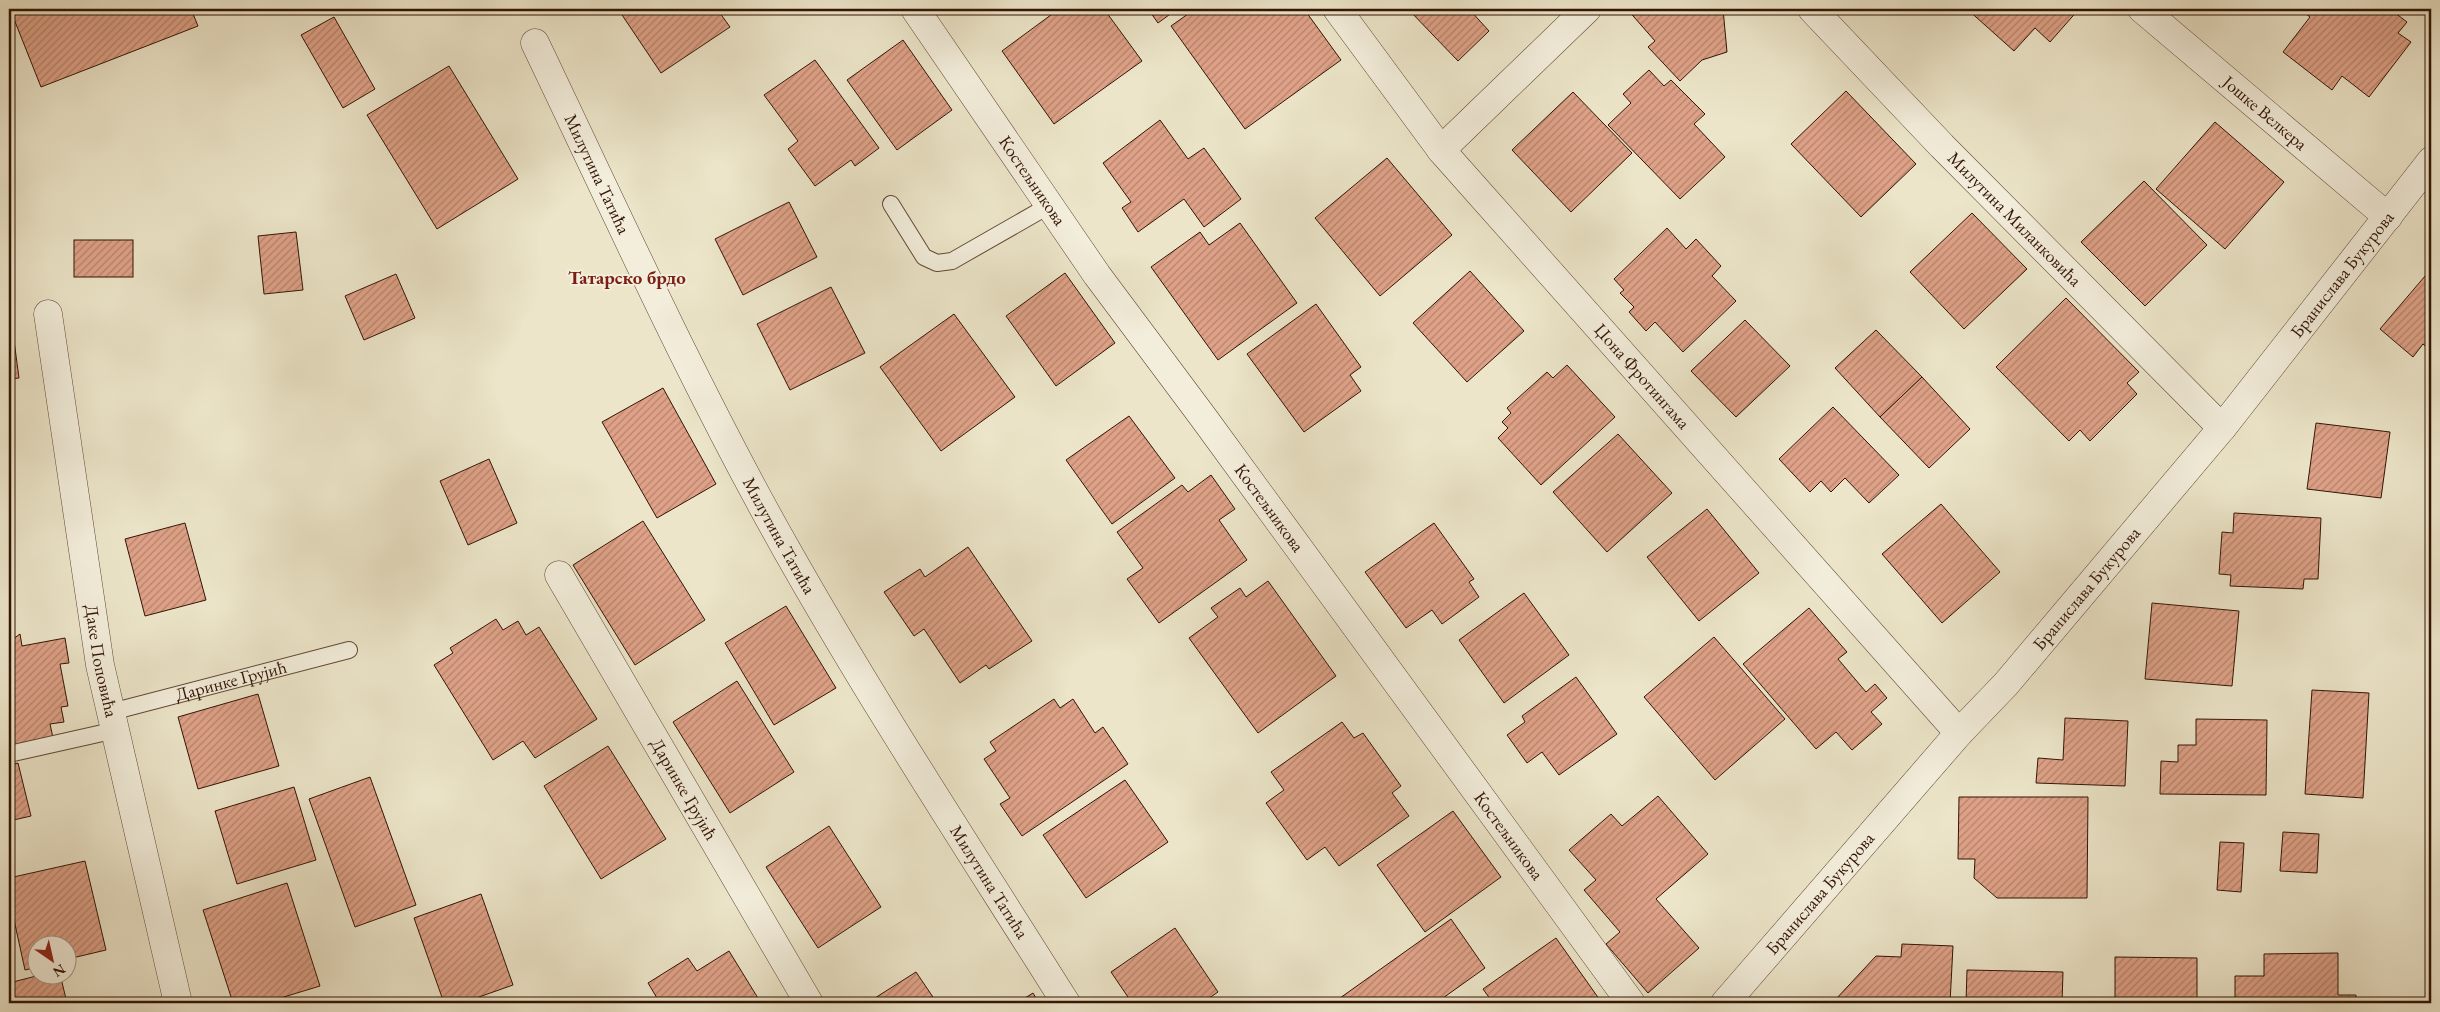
<svg xmlns="http://www.w3.org/2000/svg" width="2440" height="1012" viewBox="0 0 2440 1012" font-family="'EB Garamond',serif">
	<style>
		.building { fill: url(#building-hatch); stroke: #331404 }
		.lines { fill: none; stroke-linecap: round; stroke-linejoin: round }
		.lane-casing { stroke: #614835; stroke-width: 18 }
		.street-casing { stroke: #614835; stroke-width: 29 }
		.lane { stroke: #f3eedc; stroke-width: 16 }
		.street { stroke: #f3eedc; stroke-width: 28 }
		.labels { text-anchor: middle; stroke-width: 4; stroke-linejoin: round; paint-order: stroke }
		.street-label { font-size: 18px; fill: #331404; stroke: #f3eedc }
		.neighbourhood-label { font-size: 19px; font-weight: bold; fill: #7a1f14; stroke: #f3eedc }
	</style>
	<defs>
		<pattern id="building-hatch" width="6" height="6" patternUnits="userSpaceOnUse" patternTransform="scale(1.25)"><rect width="6" height="6" fill="#dfa288"/><path d="M-1 1l2-2M0 6l6-6M5 7l2-2" fill="none" stroke="#b5836d"/></pattern>
	</defs>
	<rect width="100%" height="100%" fill="#ece5c9"/>
	<filter id="stains"><feTurbulence type="fractalNoise" baseFrequency=".004" numOctaves="4"/><feColorMatrix values="0 0 0 0 .2 0 0 0 0 .09 0 0 0 0 .02 0 0 0 .5 -.17"/></filter>
	<radialGradient id="worn" r=".72"><stop offset=".6" stop-color="#630" stop-opacity="0"/><stop offset="1" stop-color="#630" stop-opacity=".3"/></radialGradient>
	<g class="building">
		<path d="M10,9H191L198,26L41,87Z"/>
		<path d="M618,9H717L730,27L661,73Z"/>
		<path d="M1059,9H1104L1142,61L1054,124L1002,51Z"/>
		<path d="M1148,9H1177L1158,23Z"/>
		<path d="M1195,9H1304L1341,60L1245,129L1171,26Z"/>
		<path d="M1398,9H1469L1489,31L1458,61L1408,9L1403,14Z"/>
		<path d="M1627,9H1723L1727,52L1702,60L1680,81L1648,47L1655,41Z"/>
		<path d="M1967,9H2079L2050,42L2035,28L2014,51Z"/>
		<path d="M2303,9H2390L2407,22L2398,33L2411,42L2369,97L2342,76L2332,90L2283,52L2310,17L2302,11Z"/>
		<path d="M334,17L375,89L343,108L301,35Z"/>
		<path d="M903,40L952,110L897,150L847,80Z"/>
		<path d="M815,60L879,148L855,166L851,160L815,186L788,149L798,141L764,95Z"/>
		<path d="M449,66L518,179L437,229L367,115Z"/>
		<path d="M1649,70L1664,86L1671,80L1705,114L1694,124L1725,157L1680,199L1608,125L1631,103L1623,94Z"/>
		<path d="M1846,91L1916,164L1861,217L1791,144Z"/>
		<path d="M1573,92L1632,153L1571,212L1512,150Z"/>
		<path d="M1160,120L1188,159L1204,148L1241,199L1204,227L1184,199L1138,232L1122,208L1131,202L1103,163Z"/>
		<path d="M2215,122L2284,182L2225,249L2156,189Z"/>
		<path d="M1387,158L1452,235L1380,296L1315,218Z"/>
		<path d="M2144,181L2207,245L2145,306L2081,242Z"/>
		<path d="M789,202L817,257L743,295L715,239Z"/>
		<path d="M1972,213L2027,269L1964,329L1910,272Z"/>
		<path d="M1240,223L1297,303L1218,360L1151,267L1200,232L1209,245Z"/>
		<path d="M1667,228L1686,249L1696,239L1721,266L1712,276L1736,301L1683,352L1655,322L1646,331L1629,312L1634,307L1620,293L1624,290L1614,279Z"/>
		<path d="M296,232L303,290L264,294L258,236Z"/>
		<rect x="74" y="240" width="59" height="37"/>
		<path d="M2431,269V351L2423,344L2413,357L2380,329Z"/>
		<path d="M1470,271L1524,331L1467,382L1413,323Z"/>
		<path d="M1065,273L1115,343L1056,386L1006,316Z"/>
		<path d="M396,274L415,318L364,340L345,296Z"/>
		<path d="M831,287L865,353L790,390L757,324Z"/>
		<path d="M2066,298L2139,372L2127,383L2137,394L2090,441L2080,430L2069,441L1996,367Z"/>
		<path d="M9,303L19,378L9,379Z"/>
		<path d="M1316,304L1361,367L1350,375L1361,391L1304,432L1247,354Z"/>
		<path d="M954,314L1015,397L941,451L880,367Z"/>
		<path d="M1745,320L1790,366L1736,417L1691,371Z"/>
		<path d="M1876,330L1922,377L1880,417L1835,368Z"/>
		<path d="M1567,365L1615,417L1541,485L1498,438L1508,428L1502,422L1511,413L1507,408L1547,372L1553,378Z"/>
		<path d="M1922,377L1970,429L1929,468L1880,417Z"/>
		<path d="M663,388L716,484L657,518L602,422Z"/>
		<path d="M1833,407L1899,475L1869,503L1845,478L1831,492L1821,481L1810,492L1779,459Z"/>
		<path d="M1129,416L1175,478L1112,524L1066,460Z"/>
		<path d="M2316,423L2390,432L2381,498L2307,489Z"/>
		<path d="M1618,434L1672,493L1607,552L1553,492Z"/>
		<path d="M489,459L517,523L468,545L440,481Z"/>
		<path d="M1211,475L1235,509L1219,520L1247,560L1159,623L1127,579L1143,568L1117,532L1182,485L1188,492Z"/>
		<path d="M1941,504L2000,572L1942,623L1882,554Z"/>
		<path d="M1707,509L1759,573L1699,621L1647,557Z"/>
		<path d="M2234,513L2321,518L2318,579H2304L2303,589L2230,586L2231,575L2219,574L2222,532L2233,533Z"/>
		<path d="M643,521L705,620L635,665L573,565Z"/>
		<path d="M185,523L206,600L145,616L125,539Z"/>
		<path d="M1434,523L1474,579L1469,582L1479,597L1442,624L1432,610L1406,628L1365,572Z"/>
		<path d="M968,547L1032,641L989,669L986,665L960,683L924,629L914,636L884,592L920,569L925,577Z"/>
		<path d="M1268,581L1336,676L1258,733L1189,638L1218,617L1211,608L1240,588L1246,597Z"/>
		<path d="M1524,593L1569,655L1504,703L1459,640Z"/>
		<path d="M2152,603L2239,611L2232,686L2145,679Z"/>
		<path d="M786,606L836,688L774,725L725,643Z"/>
		<path d="M1809,608L1847,652L1838,659L1866,692L1875,684L1887,698L1871,712L1882,724L1852,750L1836,732L1816,749L1743,664Z"/>
		<path d="M496,619L503,630L518,621L526,635L539,627L597,719L535,758L523,741L493,760L434,665L453,653L450,648Z"/>
		<path d="M20,634L22,646L65,638L69,663L60,664L68,706L61,707L64,722L50,724L53,738L9,747V642Z"/>
		<path d="M1714,637L1785,719L1715,780L1644,697Z"/>
		<path d="M1576,677L1617,734L1559,775L1542,752L1527,763L1507,735L1525,722L1522,716Z"/>
		<path d="M737,681L794,772L730,813L673,722Z"/>
		<path d="M2312,690L2369,693L2363,798L2305,794Z"/>
		<path d="M258,694L279,766L198,789L178,717Z"/>
		<path d="M1054,699L1060,708L1073,699L1095,733L1103,727L1128,764L1022,836L1000,804L1010,798L984,759L996,751L990,742Z"/>
		<path d="M2065,718L2128,721L2125,786L2036,783L2038,758L2063,760Z"/>
		<path d="M2196,719L2267,720L2266,795L2160,794L2161,761L2178,762V745H2196Z"/>
		<path d="M1342,722L1354,738L1363,733L1401,786L1392,793L1409,816L1339,866L1325,847L1307,860L1266,803L1284,790L1271,772Z"/>
		<path d="M608,746L666,839L601,879L544,786Z"/>
		<path d="M18,763L31,816L9,821V765Z"/>
		<path d="M370,777L416,905L355,927L309,799Z"/>
		<path d="M1125,780L1168,842L1086,898L1043,835Z"/>
		<path d="M294,787L316,860L237,884L215,811Z"/>
		<path d="M1658,796L1708,854L1656,899L1699,948L1648,993L1606,944L1620,932L1584,890L1596,880L1569,850L1611,814L1622,826Z"/>
		<path d="M1959,797H2088L2087,898H1997L1974,878L1975,859H1958Z"/>
		<path d="M1453,811L1501,877L1425,932L1377,865Z"/>
		<path d="M829,826L881,907L818,948L766,867Z"/>
		<path d="M2283,832L2319,834L2317,873L2280,871Z"/>
		<path d="M2220,842L2244,843L2241,892L2217,890Z"/>
		<path d="M85,861L106,950L68,959V944H38V967L25,970L9,897V878Z"/>
		<path d="M287,883L320,986L264,1003H233L203,910Z"/>
		<path d="M481,894L513,985L462,1003H444L414,918Z"/>
		<path d="M1451,919L1485,968L1436,1003H1333Z"/>
		<path d="M1175,928L1218,992L1202,1003H1132L1111,972Z"/>
		<path d="M1556,938L1602,1003H1493L1483,989Z"/>
		<path d="M1902,944L1953,946L1950,1003H1836V999L1876,956L1901,957Z"/>
		<path d="M729,951L761,1003H660L648,983L688,958L697,971Z"/>
		<path d="M2338,953V995H2356V1003H2235V976H2264V954Z"/>
		<path d="M2115,957L2197,958V1003H2115Z"/>
		<path d="M1967,970L2063,972L2062,1003H1966Z"/>
		<path d="M916,972L937,1003H867Z"/>
		<path d="M44,974H60L67,1003H9V983Z"/>
		<path d="M1033,993L1039,1003H1017Z"/>
	</g>
	<g class="lines">
		<g class="lane-casing">
			<g id="lane">
				<path d="M891,204L924,257L937,263L952,261L1050,205"/>
				<path id="s1" d="M111,712L349,650"/>
				<path d="M9,754L116,730"/>
			</g>
		</g>
		<g class="street-casing">
			<g id="street">
				<path id="s2" d="M915,9L1097,275L1203,417L1631,1003"/>
				<path id="s3" d="M1337,9L1441,150L1959,733"/>
				<path id="s4" d="M1812,9L1942,146L2222,428"/>
				<path id="s5" d="M2142,9L2388,217"/>
				<path id="s6" d="M535,43C616,212 693,384 785,547C873,703 971,852 1066,1003"/>
				<path d="M1441,150L1587,9"/>
				<path id="s7" d="M48,314L100,665L178,1003"/>
				<path id="s8" d="M559,575L809,1003"/>
				<path id="s9" d="M1725,1003L1959,733L2006,684L2222,428L2431,161"/>
			</g>
		</g>
		<use href="#lane" class="lane"/>
		<use href="#street" class="street"/>
	</g>
	<g class="labels">
		<g class="street-label">
			<text dy="6" stroke="none"><textPath href="#s5" startOffset="161">Јошке Велкера</textPath></text>
			<text dy="6" stroke="none"><textPath href="#s6" startOffset="145">Милутина Татића</textPath></text>
			<text dy="6" stroke="none"><textPath href="#s2" startOffset="208">Костељникова</textPath></text>
			<text dy="6" stroke="none"><textPath href="#s4" startOffset="292">Милутина Миланковића</textPath></text>
			<text dy="6" stroke="none"><textPath href="#s9" startOffset="955">Бранислава Букурова</textPath></text>
			<text dy="6" stroke="none"><textPath href="#s3" startOffset="478">Џона Фротингама</textPath></text>
			<text dy="6" stroke="none"><textPath href="#s2" startOffset="612">Костељникова</textPath></text>
			<text dy="6" stroke="none"><textPath href="#s6" startOffset="550">Милутина Татића</textPath></text>
			<text dy="6" stroke="none"><textPath href="#s9" startOffset="550">Бранислава Букурова</textPath></text>
			<text dy="6" stroke="none"><textPath href="#s7" startOffset="351">Даке Поповића</textPath></text>
			<text dy="6" stroke="none"><textPath href="#s1" startOffset="124">Даринке Грујић</textPath></text>
			<text dy="6" stroke="none"><textPath href="#s8" startOffset="248">Даринке Грујић</textPath></text>
			<text dy="6" stroke="none"><textPath href="#s2" startOffset="1018">Костељникова</textPath></text>
			<text dy="6" stroke="none"><textPath href="#s6" startOffset="955">Милутина Татића</textPath></text>
			<text dy="6" stroke="none"><textPath href="#s9" startOffset="145">Бранислава Букурова</textPath></text>
		</g>
		<g class="neighbourhood-label">
			<text x="627" y="284">Татарско брдо</text>
		</g>
	</g>
	<rect width="2440" height="1012" fill="none" stroke="#ece5c9" stroke-width="30"/>
	<rect x="10" y="10" width="2420" height="992" fill="none" stroke="#331404" stroke-width="2.5"/>
	<rect x="15" y="15" width="2410" height="982" fill="none" stroke="#331404"/>
	<g transform="translate(52 960) rotate(146)"><circle r="24" fill="#f3eedc" stroke="#a69786"/>
	<path d="M0-4L9 19L0 12L-9 19Z" fill="#8f2418"/>
	<text y="-8" font-size="14" font-weight="bold" text-anchor="middle" fill="#331404">N</text>
	</g>
	<rect width="100%" height="100%" filter="url(#stains)"/>
	<rect width="100%" height="100%" fill="url(#worn)"/>
</svg>
